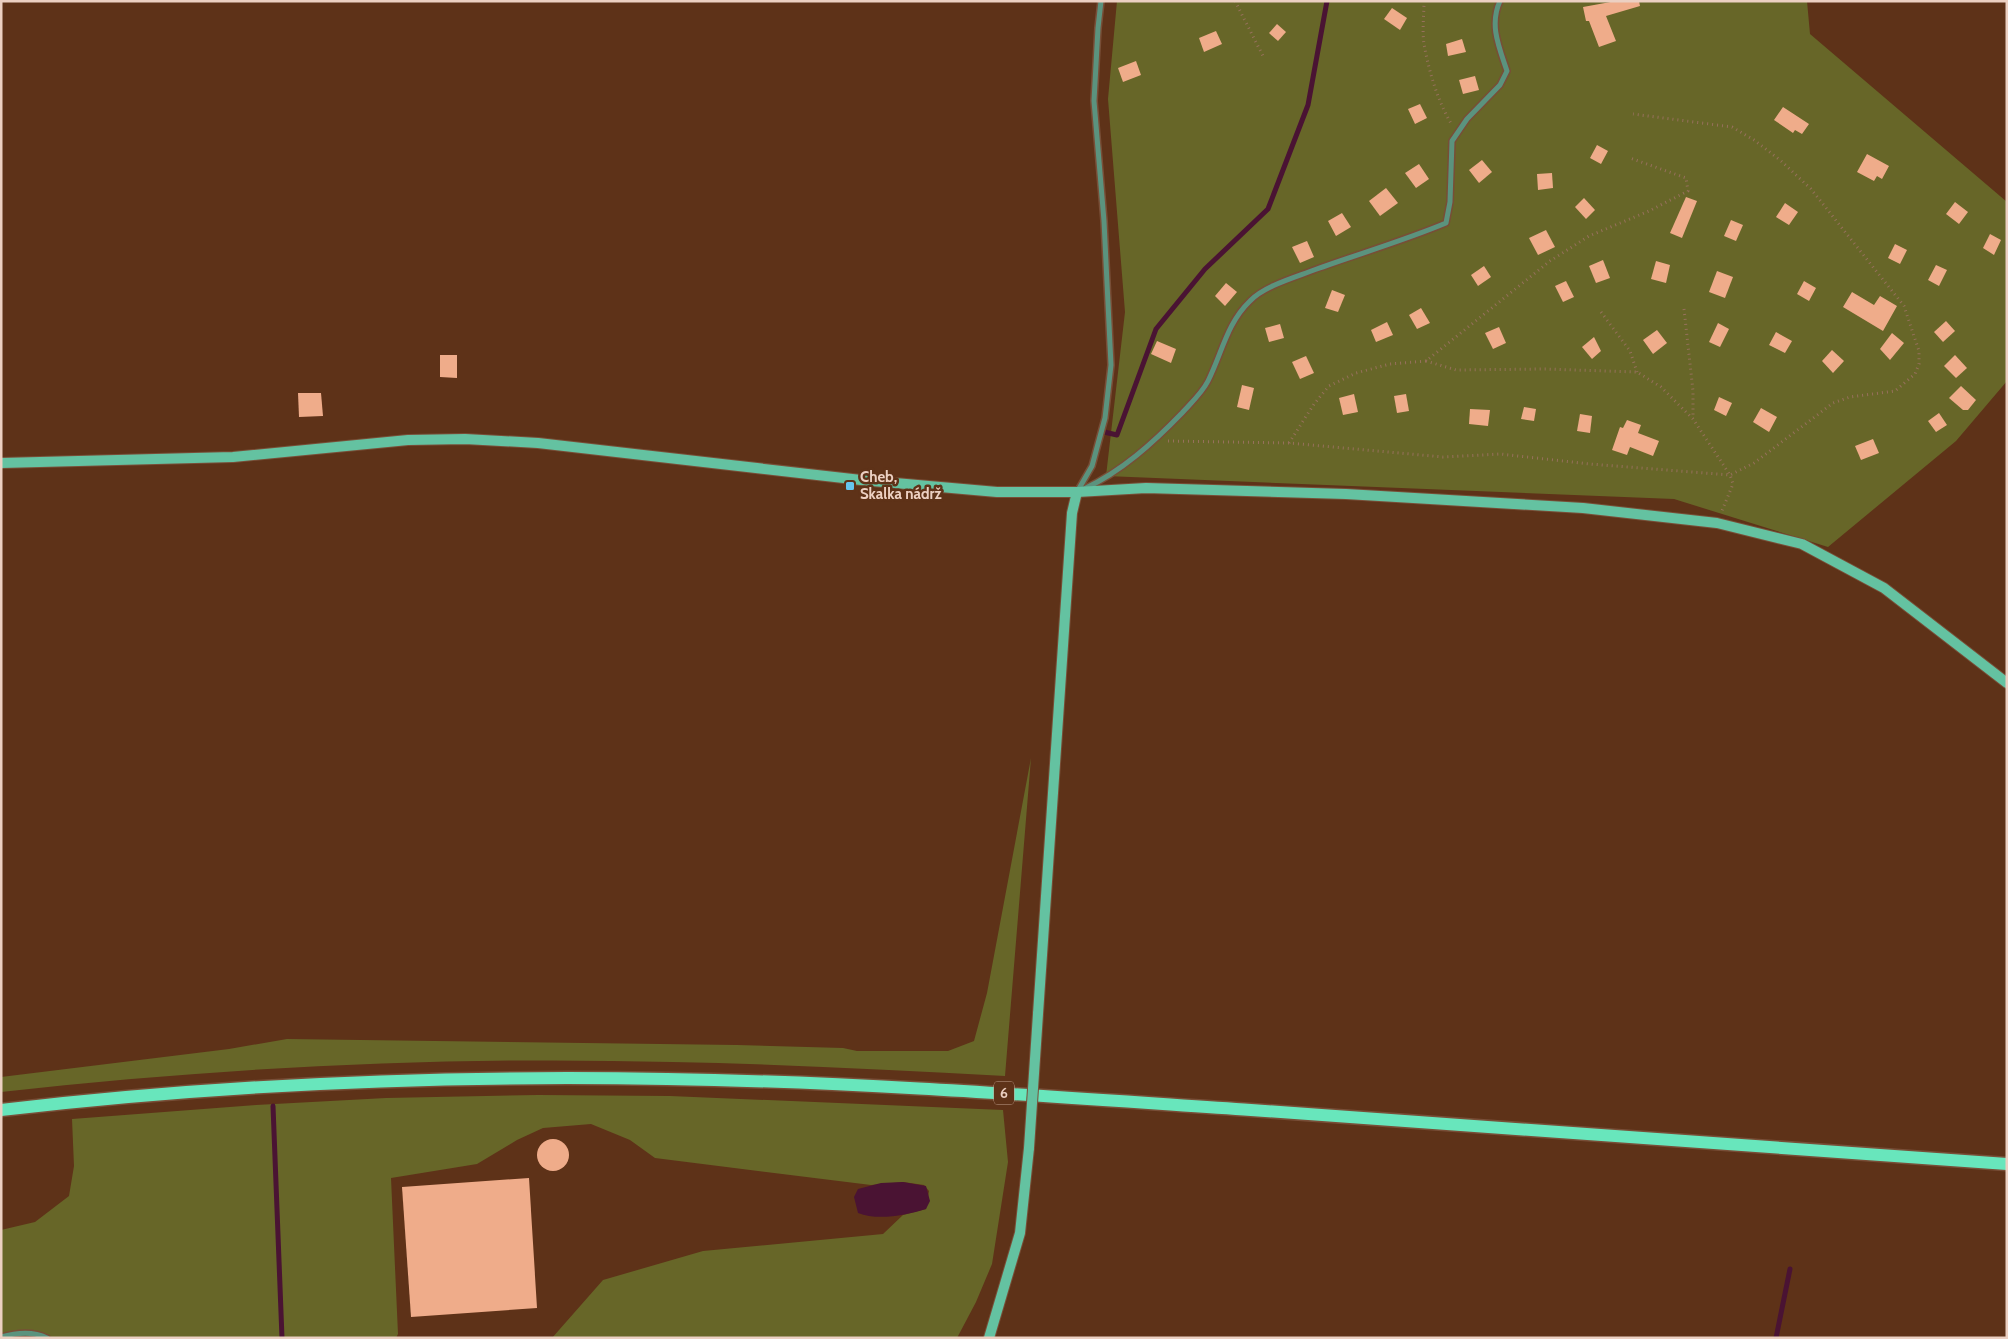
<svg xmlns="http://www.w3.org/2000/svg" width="2008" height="1339" viewBox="0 0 2008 1339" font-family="Cabin,sans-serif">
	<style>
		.green { fill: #676628 }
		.water { fill: #4a1333 }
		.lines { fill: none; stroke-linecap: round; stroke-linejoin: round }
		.stream { stroke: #4a1333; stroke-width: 5 }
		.building { fill: #efac8a }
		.street-casing { stroke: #784e37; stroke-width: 8 }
		.secondary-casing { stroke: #784e37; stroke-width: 12 }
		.primary-casing { stroke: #784e37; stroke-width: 15 }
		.path { stroke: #96705b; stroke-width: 3; stroke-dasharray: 1 4; stroke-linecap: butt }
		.street { stroke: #5b937e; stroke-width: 5 }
		.secondary { stroke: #64c2a1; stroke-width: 10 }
		.primary { stroke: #68e6bc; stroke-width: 12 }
		.secondary-bridge-casing { stroke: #784e37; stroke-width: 12; stroke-linecap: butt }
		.secondary-bridge { stroke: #64c2a1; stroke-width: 10 }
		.poi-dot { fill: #65c5ee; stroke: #5e3218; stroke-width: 2 }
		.labels { text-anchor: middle; stroke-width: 5; stroke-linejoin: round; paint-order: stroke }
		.shield { fill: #5e3218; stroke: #c1a18f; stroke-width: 1 }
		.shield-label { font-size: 14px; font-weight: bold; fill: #ecd0c2 }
		.poi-label { font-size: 15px; font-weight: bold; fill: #ecd0c2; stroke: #5e3218; text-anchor: start }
	</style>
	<rect width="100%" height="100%" fill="#5e3218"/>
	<g class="green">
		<path d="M1117,1H1807L1810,34L2007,202V381L1956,441L1828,547L1674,499L1106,476L1125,312L1108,99Z"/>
		<path d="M1031,758L1005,1076C894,1070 783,1064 672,1062C448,1056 223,1067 1,1092V1077L229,1049L287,1039L737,1045L843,1048L857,1051H948L974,1041L987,993Z"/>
		<path d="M538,1095L670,1096L1003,1110L1008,1162L992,1264L976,1302L957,1338H552L603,1280L703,1251L883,1234L903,1215L926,1209L929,1191L924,1185L903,1182L871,1185L655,1158L630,1140L591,1124L543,1128L517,1140L477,1164L391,1178L398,1334L396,1338H1V1230L35,1222L69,1196L74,1166L72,1119L256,1105L386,1098Z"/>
	</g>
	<path class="water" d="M903,1182L926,1186L930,1201L926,1209C906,1215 878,1221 858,1213L854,1197L858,1189L881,1183Z"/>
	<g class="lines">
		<g class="stream">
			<path d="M1104,432L1117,435L1156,329L1205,269L1268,209L1308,105L1327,1"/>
			<path d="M273,1106L282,1338"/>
			<path d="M1776,1338L1790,1269"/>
		</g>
	</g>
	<g class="building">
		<path d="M1616,1H1639L1640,6L1606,16L1616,41L1599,47L1589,21H1586L1583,7Z"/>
		<path d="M1392,8L1407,18L1400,30L1384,19Z"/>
		<path d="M1277,24L1286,32L1278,41L1269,33Z"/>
		<path d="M1216,31L1222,44L1204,52L1199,38Z"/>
		<path d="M1462,39L1466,52L1448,56L1446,44Z"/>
		<path d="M1136,61L1141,75L1123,82L1118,68Z"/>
		<path d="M1475,76L1479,90L1463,94L1459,80Z"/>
		<path d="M1420,104L1427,118L1415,124L1408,109Z"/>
		<path d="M1783,107L1809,124L1802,134L1795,130L1793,133L1774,120Z"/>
		<path d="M1597,145L1608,151L1601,164L1590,158Z"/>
		<path d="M1867,154L1889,166L1882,179L1877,176L1874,181L1857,172Z"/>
		<path d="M1482,160L1492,172L1479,183L1469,170Z"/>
		<path d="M1419,164L1429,179L1416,188L1405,173Z"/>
		<path d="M1552,173L1553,188L1538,190L1537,174Z"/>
		<path d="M1386,188L1398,203L1380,216L1369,201Z"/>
		<path d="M1686,197L1697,201L1682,238L1670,233Z"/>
		<path d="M1584,198L1595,210L1586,219L1575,207Z"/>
		<path d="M1955,202L1968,212L1959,224L1946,214Z"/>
		<path d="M1785,203L1798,212L1789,225L1776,217Z"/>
		<path d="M1342,213L1351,227L1336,236L1328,221Z"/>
		<path d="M1731,220L1743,225L1736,241L1724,236Z"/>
		<path d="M1546,230L1555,247L1538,255L1529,238Z"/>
		<path d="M1990,234L2001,240L1994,255L1983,248Z"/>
		<path d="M1307,241L1314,257L1300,263L1292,247Z"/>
		<path d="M1895,244L1907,250L1900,264L1888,258Z"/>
		<path d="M1603,260L1610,278L1596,283L1589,266Z"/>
		<path d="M1656,261L1670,265L1666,283L1651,279Z"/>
		<path d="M1936,265L1947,270L1939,286L1928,280Z"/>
		<path d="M1484,266L1491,277L1478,286L1471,275Z"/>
		<path d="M1717,271L1733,277L1725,298L1709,292Z"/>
		<path d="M1566,281L1574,297L1563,302L1555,286Z"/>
		<path d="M1804,281L1816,288L1809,301L1797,294Z"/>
		<path d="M1226,283L1237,292L1225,306L1215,296Z"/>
		<path d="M1332,290L1345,295L1338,312L1325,308Z"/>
		<path d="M1852,292L1874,305L1880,296L1897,306L1883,331L1843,307Z"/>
		<path d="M1421,308L1430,323L1417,329L1409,315Z"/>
		<path d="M1946,321L1955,331L1943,342L1934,332Z"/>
		<path d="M1387,322L1393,335L1376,342L1371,330Z"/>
		<path d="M1718,323L1729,329L1720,347L1709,342Z"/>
		<path d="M1280,324L1284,338L1269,342L1265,328Z"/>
		<path d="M1499,327L1506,343L1493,349L1485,333Z"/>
		<path d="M1657,330L1667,343L1653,354L1643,340Z"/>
		<path d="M1776,332L1792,341L1785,353L1769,345Z"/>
		<path d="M1892,333L1904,343L1890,360L1880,349Z"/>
		<path d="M1594,337L1601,351L1592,359L1582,347Z"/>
		<path d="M1157,341L1176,349L1171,363L1151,354Z"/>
		<path d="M1832,350L1844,361L1833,373L1822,361Z"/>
		<path d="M440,355H457V378L440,377Z"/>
		<path d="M1955,355L1967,368L1956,378L1944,366Z"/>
		<path d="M1306,356L1314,373L1300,379L1292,362Z"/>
		<path d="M1242,385L1254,388L1249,410L1237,407Z"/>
		<path d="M1961,386L1976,400L1968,410H1963L1949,398Z"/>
		<path d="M298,393H321L323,416L299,417Z"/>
		<path d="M1354,394L1358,412L1343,415L1339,398Z"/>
		<path d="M1406,394L1409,411L1397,413L1394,396Z"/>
		<path d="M1719,397L1732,403L1726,416L1714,410Z"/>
		<path d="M1524,407L1536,409L1534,421L1521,419Z"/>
		<path d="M1761,408L1777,417L1769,432L1753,422Z"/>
		<path d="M1470,409L1490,410L1488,426L1469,424Z"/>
		<path d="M1939,413L1947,425L1936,432L1928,421Z"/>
		<path d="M1580,414L1592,416L1590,433L1577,431Z"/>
		<path d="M1627,420L1641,425L1638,433L1659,441L1653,456L1630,447L1627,455L1612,450L1620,427L1623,428Z"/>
		<path d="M1873,439L1879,453L1861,460L1855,446Z"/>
		<circle cx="553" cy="1155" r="16"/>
		<path d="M529,1178L537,1308L411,1317L402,1187Z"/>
	</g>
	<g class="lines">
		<g class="street-casing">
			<g id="street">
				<path d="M1084,489C1122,471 1153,443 1182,413C1191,403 1202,393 1208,381C1222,353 1227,323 1250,301C1264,286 1296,277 1314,270C1358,254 1403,241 1446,223L1450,202L1452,141L1467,119L1500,85L1507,71C1499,47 1489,25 1500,1"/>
				<path d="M1077,492L1092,466L1105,418L1111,365L1104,221L1094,101L1098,28L1101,1"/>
				<path d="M1,1337C15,1333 33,1331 47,1338"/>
			</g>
		</g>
		<g class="secondary-casing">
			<g id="secondary">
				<path d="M1,463L233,457L408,440L465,439L538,443L861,480L997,492H1077L1146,488L1346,494L1583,508L1717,523L1802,544L1884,588L2007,683"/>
				<path d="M1038,1014L1072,513L1077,492"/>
				<path d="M989,1338L1020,1233L1029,1148"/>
			</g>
		</g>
		<g class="primary-casing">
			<path id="primary" d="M1,1110C222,1084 444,1075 667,1079C862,1082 1057,1097 1251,1110C1503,1128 1755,1146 2007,1164"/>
		</g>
		<g class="path">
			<path d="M1235,1L1263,56"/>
			<path d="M1424,1C1424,15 1422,31 1424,44C1429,72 1438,102 1452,125"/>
			<path d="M1684,309L1693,391V418"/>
			<path d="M1601,312L1630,351L1637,372"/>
			<path d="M1426,361L1456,370L1545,369L1637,372L1661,387L1693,419L1730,475L1733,484L1721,513"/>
			<path d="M1168,441L1289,443L1443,457L1500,454L1590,464L1730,475L1754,463L1833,403L1850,397L1895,391L1915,374L1919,364V351L1904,306L1811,189L1780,160L1754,140L1732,127L1633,114"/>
			<path d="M1289,443L1314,404L1329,386L1356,373L1390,364L1426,361L1550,261L1589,236L1649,211L1688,191L1686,178L1630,158"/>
		</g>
		<use href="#street" class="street"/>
		<use href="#secondary" class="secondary"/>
		<use href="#primary" class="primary"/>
		<g class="secondary-bridge-casing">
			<path id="secondary-bridge" d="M1029,1148L1038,1014"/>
		</g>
		<use href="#secondary-bridge" class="secondary-bridge"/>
	</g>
	<rect class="poi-dot" x="845" y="481" width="10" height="10" rx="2.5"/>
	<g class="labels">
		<rect class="shield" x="994" y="1081.5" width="20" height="23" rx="4"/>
		<g class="shield-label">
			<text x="1004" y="1098">6</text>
		</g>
		<g class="poi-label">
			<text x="860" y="482">Cheb,<tspan x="860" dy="17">Skalka nádrž</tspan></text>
		</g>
	</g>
	<rect width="2008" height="1339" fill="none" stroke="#ecd0c2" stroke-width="5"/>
</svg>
